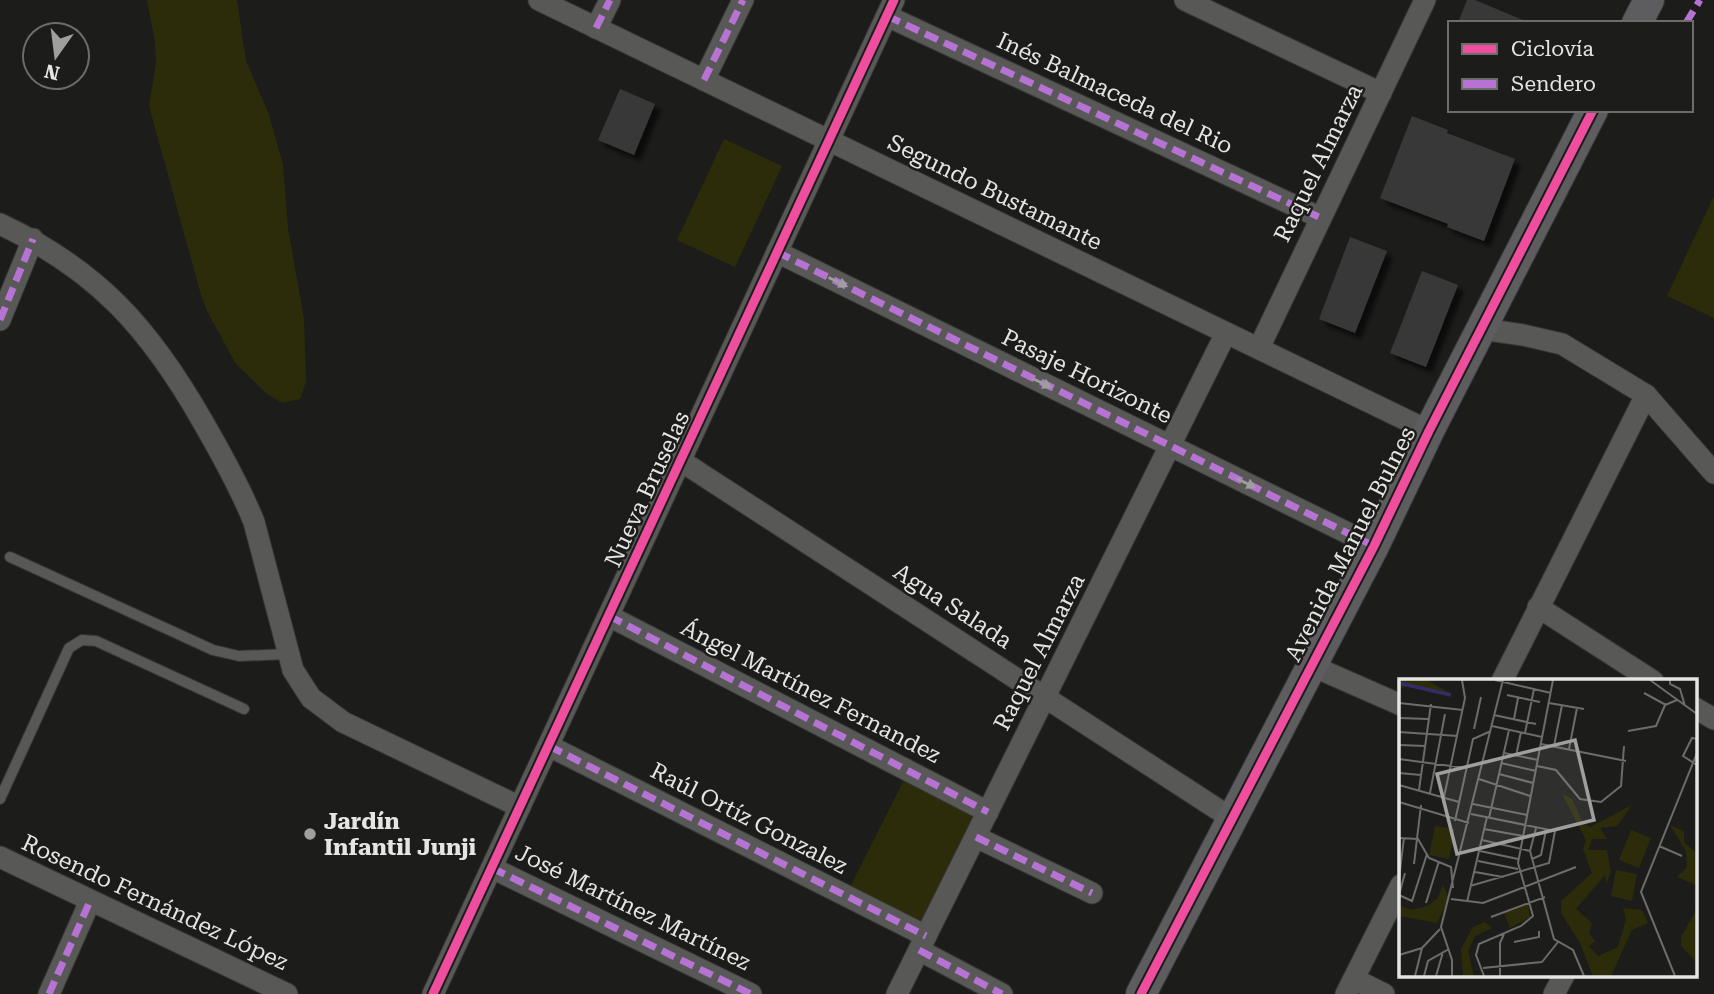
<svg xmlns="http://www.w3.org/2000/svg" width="1714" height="994" viewBox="0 0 1714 994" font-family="'Roboto Serif',serif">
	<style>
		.green { fill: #2c2c0b }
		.building { fill: #393938; filter: url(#shadow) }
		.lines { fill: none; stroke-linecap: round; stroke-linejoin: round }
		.lane-casing { stroke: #363635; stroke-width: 12 }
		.street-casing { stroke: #363635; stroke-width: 23 }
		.secondary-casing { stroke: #363635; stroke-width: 32 }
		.lane { stroke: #585856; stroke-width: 10 }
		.street { stroke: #585856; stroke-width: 21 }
		.secondary { stroke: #5d5d5f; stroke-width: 30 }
		.quiet { stroke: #b673d3; stroke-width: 7; stroke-dasharray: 14 7; stroke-linecap: butt }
		.cycleway-casing { stroke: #1c1d1a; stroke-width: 13 }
		.cycleway { stroke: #ef4d9e; stroke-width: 9 }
		.oneway { fill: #9e9e9c }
		.poi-dot { fill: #9f9f9d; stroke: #1c1d1a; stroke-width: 2.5 }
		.labels { text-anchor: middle; stroke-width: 5; stroke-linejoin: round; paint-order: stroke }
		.street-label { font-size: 23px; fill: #e5e5e3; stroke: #1c1d1a }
		.poi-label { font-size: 23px; font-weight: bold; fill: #e5e5e3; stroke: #1c1d1a; text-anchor: start }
		.inset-river { fill: none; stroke: #352b67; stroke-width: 3.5 }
		.inset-road { fill: none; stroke: #6c6c6b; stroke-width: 2 }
		.view { fill: #9f9f9d; fill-opacity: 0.15; stroke: #9f9f9d; stroke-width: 3.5 }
		.inset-edge { fill: none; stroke: #e5e5e3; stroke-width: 3.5 }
	</style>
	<defs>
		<filter id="shadow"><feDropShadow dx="6" dy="6" stdDeviation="2" flood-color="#0009"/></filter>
	</defs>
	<rect width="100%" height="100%" fill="#1c1c1b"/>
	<g class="green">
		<path d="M147,0H237L246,61L268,112L283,164L288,228L304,319L306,382L300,399L282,403L266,393L236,364L208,313L201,295L149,106L156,63L155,42Z"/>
		<path d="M724,139L782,166L735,267L677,240Z"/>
		<path d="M1714,196V318L1667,296Z"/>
		<path d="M905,778L978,817L924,927L849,889Z"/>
	</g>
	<g class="building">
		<path d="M1467,0H1475L1530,23H1458Z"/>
		<path d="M620,89L655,104L634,155L598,140Z"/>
		<path d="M1412,116L1448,130L1447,133L1515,159L1484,241L1447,227L1448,224L1380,198Z"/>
		<path d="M1350,237L1387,251L1355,333L1319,319Z"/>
		<path d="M1422,271L1458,285L1426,367L1390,353Z"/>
	</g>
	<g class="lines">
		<g class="lane-casing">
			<g id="lane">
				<path d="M10,557L213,650L239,656L288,654"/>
				<path d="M0,799L69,648L82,640L96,641L244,709"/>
			</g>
		</g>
		<g class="street-casing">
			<g id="street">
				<path d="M539,0L1429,431"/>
				<path d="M1185,0L1381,93"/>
				<path d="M887,16L1321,218"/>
				<path d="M596,28L610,0"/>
				<path d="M704,80L743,0"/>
				<path d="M0,224C98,270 150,329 203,422C222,455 240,487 254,522L293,670L311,698L343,722L520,807"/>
				<path d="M777,252L1374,546"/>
				<path d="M0,320L33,239"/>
				<path d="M1482,329L1523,335L1562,344L1646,395L1714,473"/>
				<path d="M1259,348L1425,0"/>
				<path d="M681,461L1231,818"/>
				<path d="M1538,607L1653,681"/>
				<path d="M609,616L988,812"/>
				<path d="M1310,665L1401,705"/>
				<path d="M1502,681L1646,395"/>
				<path d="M1695,708L1714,719"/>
				<path d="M549,746L926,936"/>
				<path d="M976,837L1092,893"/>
				<path d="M0,857L287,994"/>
				<path d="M492,868L751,994"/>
				<path d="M919,950L1002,994"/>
				<path d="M1354,979L1384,994"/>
				<path d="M49,994L90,901"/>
				<path d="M433,994L894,0"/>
				<path d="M897,994L1226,333"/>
				<path d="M1346,994L1401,885"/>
				<path d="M1554,994L1564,975"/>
			</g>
		</g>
		<g class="secondary-casing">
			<g id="secondary">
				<path d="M1637,23L1649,0"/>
				<path d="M1141,994L1374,546L1429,431L1593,110"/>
			</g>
		</g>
		<use href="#lane" class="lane"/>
		<use href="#street" class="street"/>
		<use href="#secondary" class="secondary"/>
		<g class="quiet">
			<path d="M887,16L1321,218"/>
			<path d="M1686,23L1700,0"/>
			<path d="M596,28L610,0"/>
			<path d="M704,80L743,0"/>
			<path d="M777,252L1374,546"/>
			<path d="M0,320L33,239"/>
			<path d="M609,616L988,812"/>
			<path d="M549,746L926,936"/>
			<path d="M976,837L1092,893"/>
			<path d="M492,868L751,994"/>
			<path d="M919,950L1002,994"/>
			<path d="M49,994L90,901"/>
		</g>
		<g class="cycleway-casing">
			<g id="cycleway">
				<path d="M433,994L894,0"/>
				<path d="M1141,994L1374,546L1429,431L1593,110"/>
			</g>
		</g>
		<use href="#cycleway" class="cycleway"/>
	</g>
	<defs><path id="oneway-solid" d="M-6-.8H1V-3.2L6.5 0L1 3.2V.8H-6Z" transform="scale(1.75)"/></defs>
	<g class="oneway">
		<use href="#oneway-solid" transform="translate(838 282) rotate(26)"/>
		<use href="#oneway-solid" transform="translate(1042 383) rotate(26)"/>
		<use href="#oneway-solid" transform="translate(1246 483) rotate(26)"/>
	</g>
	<circle class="poi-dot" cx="310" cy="834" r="7"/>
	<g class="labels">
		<g class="street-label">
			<text transform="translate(1115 93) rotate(25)" y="8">Inés Balmaceda del Rio</text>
			<text transform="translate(1318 163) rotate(-64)" y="8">Raquel Almarza</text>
			<text transform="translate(995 192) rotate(26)" y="8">Segundo Bustamante</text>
			<text transform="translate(1087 376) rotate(26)" y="8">Pasaje Horizonte</text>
			<text transform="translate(647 489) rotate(-65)" y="8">Nueva Bruselas</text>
			<text transform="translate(1350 544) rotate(-63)" y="8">Avenida Manuel Bulnes</text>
			<text transform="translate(953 606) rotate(33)" y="8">Agua Salada</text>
			<text transform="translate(1039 652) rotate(-63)" y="8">Raquel Almarza</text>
			<text transform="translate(811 691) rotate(27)" y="8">Ángel Martínez Fernandez</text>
			<text transform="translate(749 818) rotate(27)" y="8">Raúl Ortíz Gonzalez</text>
			<text transform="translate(155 902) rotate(25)" y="8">Rosendo Fernández López</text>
			<text transform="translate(633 907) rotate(26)" y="8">José Martínez Martínez</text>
		</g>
		<g class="poi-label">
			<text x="324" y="829">Jardín<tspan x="324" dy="26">Infantil Junji</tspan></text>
		</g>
	</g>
	<g transform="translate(1399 679)">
		<rect width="298" height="298" fill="#1c1c1b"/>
		<path d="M0,1H28L54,16L12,6L0,10ZM163,115L173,120L184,144L191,148L233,126L218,147L201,149L208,160H193L189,171H208L212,193L207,205L206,196L177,230L193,244L190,255L196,262L190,267L199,277L219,268L227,241L224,229L243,231L249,244L233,251L212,297H194L181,264L162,234V222L193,194L184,170L187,161ZM271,146L285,152V164L297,173V206L278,198L288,188L287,172ZM36,147L56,150L50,180L30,176ZM232,151L252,159L240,189L220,181ZM217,191L238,195L233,222L212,217ZM44,206L50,219L38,244L0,237V226L12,231L28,227L38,220ZM129,225L131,238L111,249L105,234ZM297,231V283L282,267V258ZM86,243L93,249L76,257L69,272L75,297H64L62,270L74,248Z" fill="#2c2c0b"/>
		<path class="inset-river" d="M0,4L52,16"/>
		<path class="inset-road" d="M96,1L152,14M251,1L298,35M271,1V5L281,10L286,27M245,14L267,26M108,16L141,23M0,24L64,31M150,24L185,30M95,36L137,45M0,39L29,40M115,40L119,19M93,47L143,58M75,50L82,18M229,52L257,47L266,26L278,21M0,53L59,57M126,54L135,10M298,60L293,59L284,77L298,86M142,65L227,82M0,66L26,67M155,67L163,26M170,70L178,29M105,74L139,81M117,77L122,53M0,80L67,89M102,84L137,92M138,87L157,91L181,120L202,123L222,107L225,67M0,94L22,96M100,95L134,104M80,100L131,117M0,106L60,123M20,111L32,25M31,114L46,35M45,118L66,19L63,1M0,123L70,144M74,125L128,136M90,139L110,51M56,142L74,60L92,52M85,150L124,157M0,159L19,160L30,179L52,188L54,209M83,161L131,172M260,167L283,177M81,172L119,180M131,172L155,260L174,271L185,297M131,172L137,149M133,180L142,176L147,151M79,182L119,190M15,185L22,126M76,193L104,198M0,199L5,159M71,207L150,184L156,152L72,135M0,216L13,222L28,175M0,216L6,194M52,220L84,224L177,188M68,223L88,138M27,224L40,182M92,238L146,218M115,263L140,258V252M0,276L23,269L41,250M143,283L159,263M84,289L143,283M16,297L23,269M25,297L29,282L50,270M37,297L44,273M53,297V281L42,248L104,1M85,297L77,276L80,265L122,247L134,237L119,184L154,1M101,297V264L105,255M276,297L242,213L298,74"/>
		<path class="view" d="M176,61L195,141L58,175L38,95Z"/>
		<rect width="298" height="298" class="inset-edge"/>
	</g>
	<rect x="1448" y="21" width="245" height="91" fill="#1c1d1a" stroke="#6c6d6a" stroke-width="2"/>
	<rect x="1462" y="44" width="35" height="10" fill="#ef4d9e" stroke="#6c6d6a" stroke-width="2"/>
	<text x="1511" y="56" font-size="21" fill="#e5e5e3">Ciclovía</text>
	<rect x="1462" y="79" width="35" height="10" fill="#b673d3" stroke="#6c6d6a" stroke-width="2"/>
	<text x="1511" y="91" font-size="21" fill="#e5e5e3">Sendero</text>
	<g transform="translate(56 56) rotate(194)"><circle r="33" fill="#1c1d1a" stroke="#6c6d6a" stroke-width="2"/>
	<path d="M0-5L12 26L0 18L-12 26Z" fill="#9f9f9d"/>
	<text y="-10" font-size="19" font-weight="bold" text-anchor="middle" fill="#e5e5e3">N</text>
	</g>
</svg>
